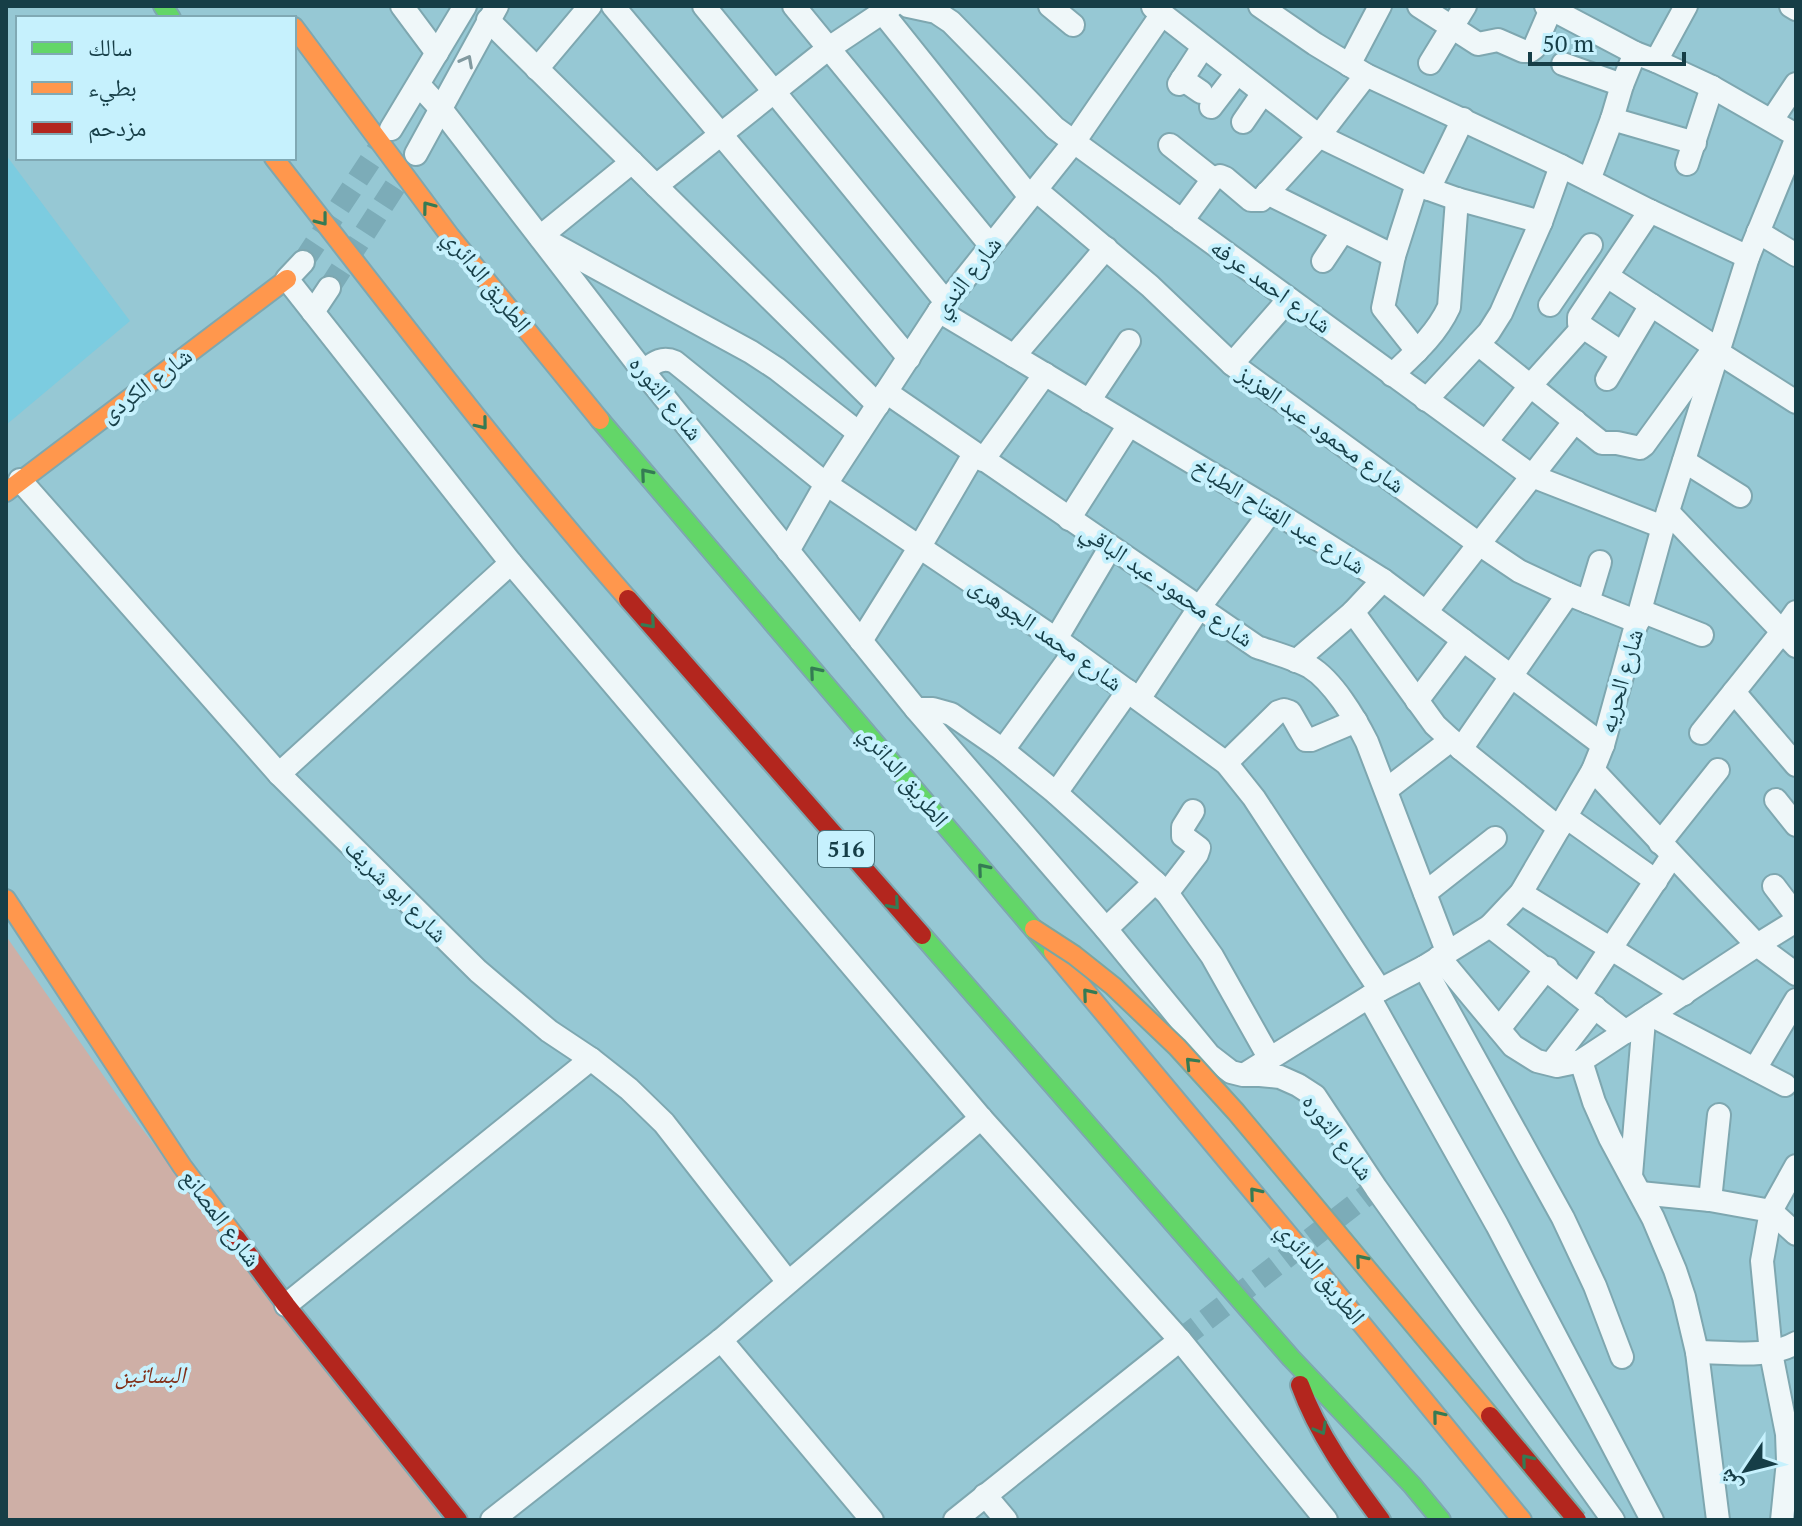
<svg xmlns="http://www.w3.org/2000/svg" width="1802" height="1526" viewBox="0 0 1802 1526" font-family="'PT Serif','Noto Naskh Arabic',serif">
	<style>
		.built { fill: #7ccce0 }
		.green { fill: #ceafa6 }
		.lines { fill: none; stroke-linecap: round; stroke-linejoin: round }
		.street-tunnel { stroke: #7cacb8; stroke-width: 22; stroke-dasharray: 22 11; stroke-linecap: butt }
		.street-casing { stroke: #7ea7b0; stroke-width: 26 }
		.fast-casing { stroke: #7ea7b0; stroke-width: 22 }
		.slow-casing { stroke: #7ea7b0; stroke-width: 22 }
		.jam-casing { stroke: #7ea7b0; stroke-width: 22 }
		.street { stroke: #eff7f9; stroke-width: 22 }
		.fast { stroke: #63d668; stroke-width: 18 }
		.slow { stroke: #ff974d; stroke-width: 18 }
		.jam { stroke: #b3261e; stroke-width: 18 }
		.slow-bridge-casing { stroke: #7ba6a2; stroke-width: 22; stroke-linecap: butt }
		.jam-bridge-casing { stroke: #7ba6a2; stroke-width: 22; stroke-linecap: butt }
		.slow-bridge { stroke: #ff974d; stroke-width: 18 }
		.jam-bridge { stroke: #b3261e; stroke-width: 18 }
		.oneway { stroke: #829aa0 }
		.oneway2 { stroke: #357b54 }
		.labels { text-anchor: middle; stroke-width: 8; stroke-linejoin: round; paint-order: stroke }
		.shield { fill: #c6f1fd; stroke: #4b747e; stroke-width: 2 }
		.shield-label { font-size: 22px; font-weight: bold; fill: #163e47 }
		.street-label { font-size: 24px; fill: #163e47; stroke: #c6f1fd }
		.park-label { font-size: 24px; font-style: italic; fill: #823019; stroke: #c6f1fd }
	</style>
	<rect width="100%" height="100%" fill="#96c8d4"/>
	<path class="built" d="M6,155L130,321L6,425Z"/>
	<path class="green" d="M6,936L126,1108L443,1520H6Z"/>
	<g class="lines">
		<g class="street-tunnel">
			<path d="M303,262L384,140"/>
			<path d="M329,288L407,168"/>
			<path d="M1180,1340L1376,1188"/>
		</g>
		<g class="street-casing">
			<g id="street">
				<path d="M402,6L437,53"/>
				<path d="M613,6L909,358"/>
				<path d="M704,6L946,302"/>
				<path d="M794,6L991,246"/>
				<path d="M908,6L936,12L951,22L1055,128L1532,476L1663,527"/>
				<path d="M1050,6L1073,25"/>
				<path d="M1260,6L1315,44L1366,75L1561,166L1650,211L1748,257"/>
				<path d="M1419,6L1478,44L1498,40L1523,51H1530L1534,48L1551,9"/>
				<path d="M1546,6L1635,53L1656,61L1712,87L1796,135"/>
				<path d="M1791,6L1796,9"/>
				<path d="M1153,7L1319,136L1429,189L1457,199L1541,222"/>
				<path d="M882,12L1030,197"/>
				<path d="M488,20L878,405"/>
				<path d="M1656,61L1686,6"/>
				<path d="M1430,63L1465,6"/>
				<path d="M1563,64L1622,85L1635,53"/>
				<path d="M1349,65L1380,6"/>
				<path d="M537,69L590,6"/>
				<path d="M1182,79L1201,92"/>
				<path d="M1179,84L1203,47"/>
				<path d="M419,85L441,109L643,371L916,709L1106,929L1209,1055L1231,1072L1243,1075H1260L1280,1077L1298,1085L1315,1096L1376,1188L1613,1520"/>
				<path d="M1211,107L1237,73"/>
				<path d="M1612,119L1695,143"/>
				<path d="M1772,120L1796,84"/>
				<path d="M1243,122L1263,93"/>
				<path d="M391,129L465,6"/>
				<path d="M1170,145L1213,179"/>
				<path d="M416,154L497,6"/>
				<path d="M632,162L540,237L751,352L777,369L859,433"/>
				<path d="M1687,164L1712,87"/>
				<path d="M1589,180L1612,119L1622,85"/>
				<path d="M656,186L829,48L892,6"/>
				<path d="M1429,189L1463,119"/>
				<path d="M1036,190L1150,286L1232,364L1479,544L1519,571L1568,594L1638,622"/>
				<path d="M1267,193L1394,256"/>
				<path d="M1182,221L1213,179L1220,176L1225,178L1251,200H1261L1319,136L1366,75"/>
				<path d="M1758,232L1796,255"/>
				<path d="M1323,261L1343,231"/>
				<path d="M303,262L287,279L511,563L981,1118L1180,1340L1326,1520"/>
				<path d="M1607,276L1715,347"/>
				<path d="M1550,305L1591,245"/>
				<path d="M939,311L1272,510L1383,580L1603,745"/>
				<path d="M313,312L329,288"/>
				<path d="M1478,344L1602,443H1617L1640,448L1644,445L1712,351"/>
				<path d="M1417,351L1383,308L1394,256L1417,184"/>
				<path d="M1622,353L1583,327L1579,323V317L1650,211"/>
				<path d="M1719,353L1796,402"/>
				<path d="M1014,356L1106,248"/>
				<path d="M1232,364L1289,299"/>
				<path d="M643,371C654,363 662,356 675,362L826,484L1056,639L1226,763L1254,798L1380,990"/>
				<path d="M1392,375C1414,354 1436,335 1449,307L1457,199"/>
				<path d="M1607,379L1651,305"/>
				<path d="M886,392L1257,647C1274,653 1294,658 1310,667C1333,681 1355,718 1367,742L1447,951"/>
				<path d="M1426,400L1489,332L1501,313L1541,222L1561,166"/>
				<path d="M1089,401L1129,341"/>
				<path d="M1486,442L1530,386L1583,327"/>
				<path d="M983,460L1045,374"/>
				<path d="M1684,461L1740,496"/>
				<path d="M20,480L279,774L478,971L549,1031L591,1059L629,1089L664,1123L788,1282"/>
				<path d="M1668,512L1796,646"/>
				<path d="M1069,519L1129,425"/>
				<path d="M788,551L826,484L939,311L1074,142L1162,14"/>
				<path d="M1588,602L1600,562"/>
				<path d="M1641,611L1702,635"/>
				<path d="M1353,612L1435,725L1461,749L1559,828"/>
				<path d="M1426,612L1575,421"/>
				<path d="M1056,639L1110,548"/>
				<path d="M861,641L919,548L974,454"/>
				<path d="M1296,661L1353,612L1383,580"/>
				<path d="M1734,692L1796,765"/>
				<path d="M1139,699L1199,608L1272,510"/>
				<path d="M1417,701L1463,640"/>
				<path d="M916,709H933L951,714L1003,750L1056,793L1167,893L1212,956L1270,1059"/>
				<path d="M1701,733L1782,632L1796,612"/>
				<path d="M1461,749L1568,594"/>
				<path d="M1003,750L1074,652"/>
				<path d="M1226,763L1278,712L1284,710L1290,712L1306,740H1311L1356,721"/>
				<path d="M1593,770L1757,945L1796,974"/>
				<path d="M279,774L511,563"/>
				<path d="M1386,790L1451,740"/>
				<path d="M1056,793L1128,691"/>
				<path d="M1776,800L1796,825"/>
				<path d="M1566,817L1656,881"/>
				<path d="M1660,843L1718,770"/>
				<path d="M1774,886L1796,915"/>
				<path d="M1167,893L1197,854L1199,848L1183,836V827L1193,811"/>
				<path d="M1425,893L1495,838"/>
				<path d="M1521,893L1684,994"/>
				<path d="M1490,926L1626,1032"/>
				<path d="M1106,929L1155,882"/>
				<path d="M1439,957L1513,1046L1537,1061L1557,1066L1581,1061L1757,945L1796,921"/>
				<path d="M1424,967L1563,1218L1595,1286L1622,1357"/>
				<path d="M1580,995L1672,856"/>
				<path d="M1369,997L1497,1225L1652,1520"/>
				<path d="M1651,1015L1785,1085"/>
				<path d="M1499,1029L1547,968"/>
				<path d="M1581,1061L1594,1102L1610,1138L1653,1218L1675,1270L1684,1297L1697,1352L1718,1520"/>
				<path d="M1551,1064L1595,1007"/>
				<path d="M1755,1069L1796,1000"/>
				<path d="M1245,1074L1380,990L1424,967L1490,926L1521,893L1593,770L1603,745L1663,527L1748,257L1796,140"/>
				<path d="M1631,1175L1644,1020"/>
				<path d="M1640,1193L1710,1200L1771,1211L1796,1234"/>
				<path d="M1710,1200L1719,1115"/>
				<path d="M286,1305L591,1059"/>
				<path d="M721,1340L872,1520"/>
				<path d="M1697,1352C1729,1352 1768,1359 1796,1343"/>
				<path d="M985,1495L1006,1520"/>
				<path d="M492,1520L721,1340L981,1118"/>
				<path d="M955,1520L1180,1340"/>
				<path d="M1782,1520L1788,1461L1787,1434L1771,1353L1762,1261L1771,1211L1796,1166"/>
			</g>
		</g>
		<g class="fast-casing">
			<g id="fast">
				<path d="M163,6L171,18"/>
				<path d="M600,420L1053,952"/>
				<path d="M922,935L1291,1358L1412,1485L1441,1520"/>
			</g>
		</g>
		<g class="slow-casing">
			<g id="slow">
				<path d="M294,27L450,236L600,420"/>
				<path d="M274,158C390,306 504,457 628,599"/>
				<path d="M6,492L287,279"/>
				<path d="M6,899L182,1166L236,1238"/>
				<path d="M1053,952L1298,1246L1522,1520"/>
			</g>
		</g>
		<g class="jam-casing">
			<g id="jam">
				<path d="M628,599L922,935"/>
				<path d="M236,1238L286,1305L458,1520"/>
				<path d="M1300,1385C1318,1435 1349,1477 1381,1520"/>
			</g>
		</g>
		<use href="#street" class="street"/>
		<use href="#fast" class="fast"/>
		<use href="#slow" class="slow"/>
		<use href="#jam" class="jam"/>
		<g class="slow-bridge-casing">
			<path id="slow-bridge" d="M1034,929L1074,955L1113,986L1177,1047L1236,1112L1490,1416"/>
		</g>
		<g class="jam-bridge-casing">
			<path id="jam-bridge" d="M1490,1416L1577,1520"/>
		</g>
		<use href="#slow-bridge" class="slow-bridge"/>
		<use href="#jam-bridge" class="jam-bridge"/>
	</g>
	<defs><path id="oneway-chevron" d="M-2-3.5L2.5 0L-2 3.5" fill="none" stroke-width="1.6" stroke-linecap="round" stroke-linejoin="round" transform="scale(2)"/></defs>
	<use class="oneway" href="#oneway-chevron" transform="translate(467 61) rotate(-62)"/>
	<g class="oneway2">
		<use href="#oneway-chevron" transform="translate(428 207) rotate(-127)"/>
		<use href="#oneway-chevron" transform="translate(322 220) rotate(52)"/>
		<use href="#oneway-chevron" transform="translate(482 424) rotate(51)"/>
		<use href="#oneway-chevron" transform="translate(646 474) rotate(-130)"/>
		<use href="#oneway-chevron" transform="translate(650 623) rotate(49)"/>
		<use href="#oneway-chevron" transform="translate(815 672) rotate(-130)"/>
		<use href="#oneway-chevron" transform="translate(983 869) rotate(-130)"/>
		<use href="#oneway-chevron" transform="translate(894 904) rotate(49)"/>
		<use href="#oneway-chevron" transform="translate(1088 994) rotate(-130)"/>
		<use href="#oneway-chevron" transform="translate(1191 1063) rotate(-134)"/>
		<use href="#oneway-chevron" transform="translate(1255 1193) rotate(-130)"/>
		<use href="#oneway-chevron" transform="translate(1361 1260) rotate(-130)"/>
		<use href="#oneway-chevron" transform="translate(1438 1416) rotate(-129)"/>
		<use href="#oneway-chevron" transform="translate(1321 1429) rotate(61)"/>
		<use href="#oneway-chevron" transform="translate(1527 1460) rotate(-130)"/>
	</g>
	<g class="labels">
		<rect class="shield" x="818" y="831" width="56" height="36" rx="6"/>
		<g class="shield-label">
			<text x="846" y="857">516</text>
		</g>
		<g class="street-label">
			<text transform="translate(967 277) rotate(-52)" y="8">شارع الندي</text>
			<text transform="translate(487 281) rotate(51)" y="8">الطريق الدائري</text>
			<text transform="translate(1271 286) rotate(36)" y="8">شارع احمد عرفه</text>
			<text transform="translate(146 385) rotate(-37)" y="8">شارع الكردى</text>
			<text transform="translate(666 398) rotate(51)" y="8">شارع الثوره</text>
			<text transform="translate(1321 429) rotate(36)" y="8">شارع محمود عبد العزيز</text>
			<text transform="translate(1279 516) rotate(32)" y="8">شارع عبد الفتاح الطباخ</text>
			<text transform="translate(1167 585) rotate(34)" y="8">شارع محمود عبد الباقي</text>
			<text transform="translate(1046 634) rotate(35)" y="8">شارع محمد الجوهرى</text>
			<text transform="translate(1621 681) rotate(-74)" y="8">شارع الحريه</text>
			<text transform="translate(904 776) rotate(50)" y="8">الطريق الدائري</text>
			<text transform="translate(396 891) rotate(45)" y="8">شارع ابو شريف</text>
			<text transform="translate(1338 1137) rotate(53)" y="8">شارع الثوره</text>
			<text transform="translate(221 1218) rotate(53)" y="8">شارع المصانع</text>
			<text transform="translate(1321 1273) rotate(51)" y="8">الطريق الدائري</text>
		</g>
		<g class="park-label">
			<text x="150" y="1383">البساتين</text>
		</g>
	</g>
	<rect width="1802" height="1526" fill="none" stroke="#163e47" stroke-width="16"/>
	<rect x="16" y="16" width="280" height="144" fill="#c6f1fd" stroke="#80a9b4" stroke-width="2"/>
	<rect x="32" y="42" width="40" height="12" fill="#63d668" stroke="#80a9b4" stroke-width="2"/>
	<text x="88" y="56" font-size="24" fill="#163e47">سالك</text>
	<rect x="32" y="82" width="40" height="12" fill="#ff974d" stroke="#80a9b4" stroke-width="2"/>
	<text x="88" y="96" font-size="24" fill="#163e47">بطيء</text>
	<rect x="32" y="122" width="40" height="12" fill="#b3261e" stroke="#80a9b4" stroke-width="2"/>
	<text x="88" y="136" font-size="24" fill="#163e47">مزدحم</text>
	<g transform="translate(1746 1470) rotate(235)" stroke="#c6f1fd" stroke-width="6" paint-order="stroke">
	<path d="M0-6L14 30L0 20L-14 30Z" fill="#163e47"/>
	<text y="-12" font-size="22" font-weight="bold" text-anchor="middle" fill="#163e47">ش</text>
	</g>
	<path d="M1530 52v12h154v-12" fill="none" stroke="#163e47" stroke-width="4"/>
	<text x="1542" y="52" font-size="24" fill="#163e47" stroke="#c6f1fd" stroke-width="6" paint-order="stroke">50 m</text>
</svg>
